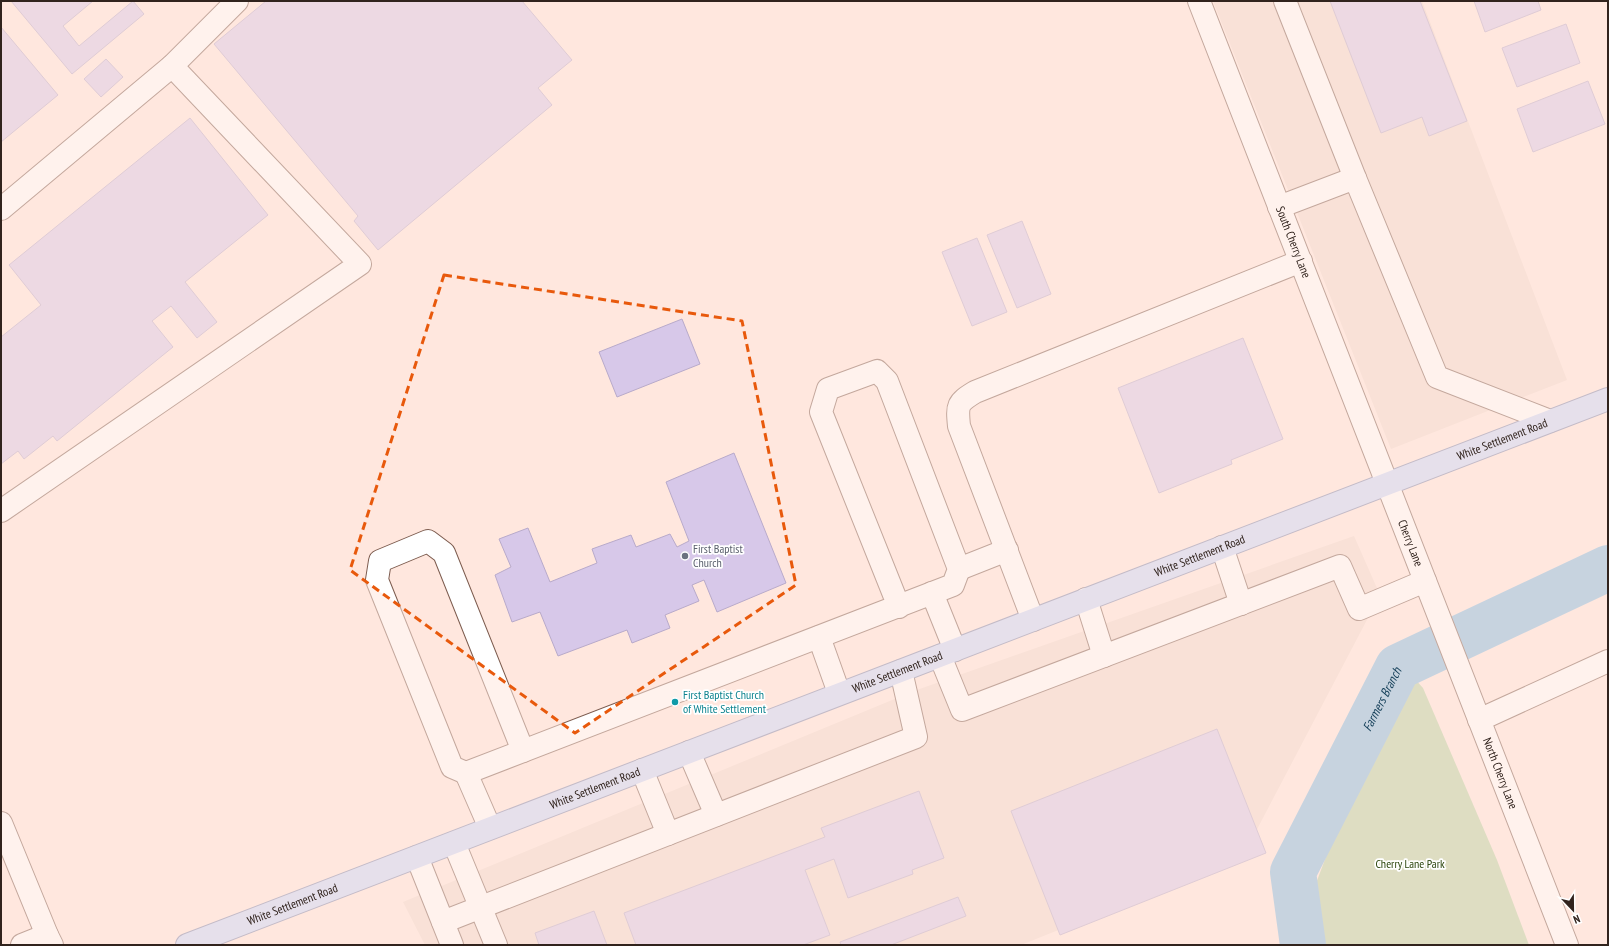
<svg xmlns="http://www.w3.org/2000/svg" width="1609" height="946" viewBox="0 0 1609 946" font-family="'PT Sans Narrow',sans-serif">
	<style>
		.commercial { fill: #f1d9ce }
		.green { fill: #b7d0a1 }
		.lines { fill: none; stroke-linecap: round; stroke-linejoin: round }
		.river { stroke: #84bbe0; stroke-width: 46 }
		.building { fill: #d7c8e9; stroke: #b8aaca }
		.minor-casing { stroke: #7c5b4e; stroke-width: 24 }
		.major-casing { stroke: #7c86ac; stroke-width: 24 }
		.minor { stroke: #fff; stroke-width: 22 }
		.major { stroke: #c8d7fb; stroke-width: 22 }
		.marked { fill: none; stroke: #e8590c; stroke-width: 3; stroke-dasharray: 8 5; stroke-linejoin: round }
		.worship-dot { fill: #6b7280; stroke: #fff; stroke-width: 1.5 }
		.culture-dot { fill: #0f9aa8; stroke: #fff; stroke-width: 1.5 }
		.labels { text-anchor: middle; stroke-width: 3.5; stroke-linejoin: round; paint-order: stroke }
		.street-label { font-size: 12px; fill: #31231d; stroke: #fff }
		.worship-label { font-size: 12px; fill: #5b616d; stroke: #fff; text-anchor: start }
		.culture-label { font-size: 12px; fill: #0d838f; stroke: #fff; text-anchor: start }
		.park-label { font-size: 12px; fill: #2a440b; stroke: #fff }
		.water-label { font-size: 13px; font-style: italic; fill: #133e58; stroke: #fff }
	</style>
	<rect width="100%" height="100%" fill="#ffe7de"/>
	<g class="commercial">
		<path d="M1213,1H1422L1567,380L1391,449Z"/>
		<path d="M1354,536L1380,595L1243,856L1021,945H425L403,902L914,691Z"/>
	</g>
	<path class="green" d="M1414,678L1423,688L1497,860L1529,945H1315L1309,902L1336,830L1382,733Z"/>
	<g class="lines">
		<path class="river" id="s1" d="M1303,945L1293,872L1398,667L1608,568"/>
	</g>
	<g class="building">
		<path d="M11,1H93L63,26L79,46L133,1L144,14L72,74Z"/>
		<path d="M266,1H522L572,60L538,88L552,105L378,250L354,221L358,216L214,44Z"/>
		<path d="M1330,1H1420L1467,121L1429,136L1422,117L1381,133Z"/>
		<path d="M1474,1H1538L1541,10L1485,32Z"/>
		<path d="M1566,24L1580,63L1517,87L1502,48Z"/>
		<path d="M1,27L58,95L1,142Z"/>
		<path d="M106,59L123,77L101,97L84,79Z"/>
		<path d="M1588,81L1605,124L1533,152L1517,109Z"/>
		<path d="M190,118L268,215L185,282L217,322L197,338L171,306L152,321L173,347L57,441L53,436L24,459L18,451L1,464V337L41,305L9,265Z"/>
		<path d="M1022,221L1051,294L1017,308L987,235Z"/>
		<path d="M977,238L1007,312L972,326L942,252Z"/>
		<path d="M682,319L700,364L617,397L599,352Z"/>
		<path d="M1243,338L1283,439L1231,460L1232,464L1159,493L1118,388Z"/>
		<path d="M734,453L786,583L717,612L704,580L692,585L699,601L665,615L670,628L632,643L627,630L558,656L540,612L512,622L495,575L511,567L499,539L528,528L550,582L597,563L592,549L631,535L636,547L670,534L677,547L689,541L666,482Z"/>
		<path d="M1217,729L1266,853L1060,935L1011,811Z"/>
		<path d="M919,791L944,858L912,870L913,874L848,898L834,859L805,870L830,935L803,945H636L624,913L825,837L821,828Z"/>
		<path d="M958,897L966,916L891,945H841L840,942Z"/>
		<path d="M594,911L607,945H539L535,933Z"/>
	</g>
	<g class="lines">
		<g class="minor-casing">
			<g id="minor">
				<path id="s2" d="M1199,1C1322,315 1444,630 1567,945"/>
				<path d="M1285,1L1355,178"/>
				<path d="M1279,207L1355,178L1437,377L1550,421"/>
				<path d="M1,209L172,66L237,1"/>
				<path d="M1,511L360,264L172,66"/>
				<path d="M1222,547L1241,604"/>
				<path d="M959,569L1007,550"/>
				<path d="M932,593L955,650"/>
				<path d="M1086,599L1104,656"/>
				<path d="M1033,620L959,426C957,405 957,403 975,392L1301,261"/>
				<path d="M819,637L839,693"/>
				<path d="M940,656L962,710L1340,566L1359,609L1425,581"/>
				<path d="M1479,720L1608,661"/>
				<path d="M689,752L716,815"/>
				<path d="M642,770L668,834"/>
				<path d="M466,773L452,767L377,580L380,561L428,541L444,553L523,751"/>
				<path d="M1,823L47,935"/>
				<path d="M490,828L466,773C629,711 791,647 953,585L959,569L887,381L877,371L828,389L821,412L899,607"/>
				<path d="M454,843L496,945"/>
				<path d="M417,857L452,945"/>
				<path d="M443,922L916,737L901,671"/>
				<path d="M22,945L47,935L52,945"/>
			</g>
		</g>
		<g class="major-casing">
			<g id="major">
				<path id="s3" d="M187,945L1608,399"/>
			</g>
		</g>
		<use href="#minor" class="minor"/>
		<use href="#major" class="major"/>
	</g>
	<path d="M0 0H1609V946H0ZM444,275L742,321L796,585L575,733L350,570Z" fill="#ffe7de" fill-opacity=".55" fill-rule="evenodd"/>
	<path class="marked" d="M444,275L742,321L796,585L575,733L350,570Z"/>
	<circle class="worship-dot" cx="685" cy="556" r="4"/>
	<circle class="culture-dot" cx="675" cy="702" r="4"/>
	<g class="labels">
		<g class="street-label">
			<text dy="4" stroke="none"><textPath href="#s2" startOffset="259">South Cherry Lane</textPath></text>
			<text dy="4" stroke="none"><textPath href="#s3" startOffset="1409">White Settlement Road</textPath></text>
			<text dy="4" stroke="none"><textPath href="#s2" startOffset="582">Cherry Lane</textPath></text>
			<text dy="4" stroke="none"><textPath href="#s3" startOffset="1085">White Settlement Road</textPath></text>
			<text dy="4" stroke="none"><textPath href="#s3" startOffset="761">White Settlement Road</textPath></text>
			<text dy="4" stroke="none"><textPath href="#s2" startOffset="829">North Cherry Lane</textPath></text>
			<text dy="4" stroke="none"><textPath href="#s3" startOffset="437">White Settlement Road</textPath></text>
			<text dy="4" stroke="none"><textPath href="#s3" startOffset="113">White Settlement Road</textPath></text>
		</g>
		<g class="worship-label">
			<text x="693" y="553">First Baptist<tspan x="693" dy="14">Church</tspan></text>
		</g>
		<g class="culture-label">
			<text x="683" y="699">First Baptist Church<tspan x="683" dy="14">of White Settlement</tspan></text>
		</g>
		<g class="park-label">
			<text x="1410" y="868">Cherry Lane Park</text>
		</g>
		<g class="water-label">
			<text dy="5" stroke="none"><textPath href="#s1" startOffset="268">Farmers Branch</textPath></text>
		</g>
	</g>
	<rect width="1609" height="946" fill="none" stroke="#31231d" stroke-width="4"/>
	<g transform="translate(1573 910) rotate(158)" stroke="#ffffff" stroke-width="3" paint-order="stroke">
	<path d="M0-3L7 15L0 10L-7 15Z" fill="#31231d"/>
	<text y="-6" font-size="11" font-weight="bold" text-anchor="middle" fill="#31231d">N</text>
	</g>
</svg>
